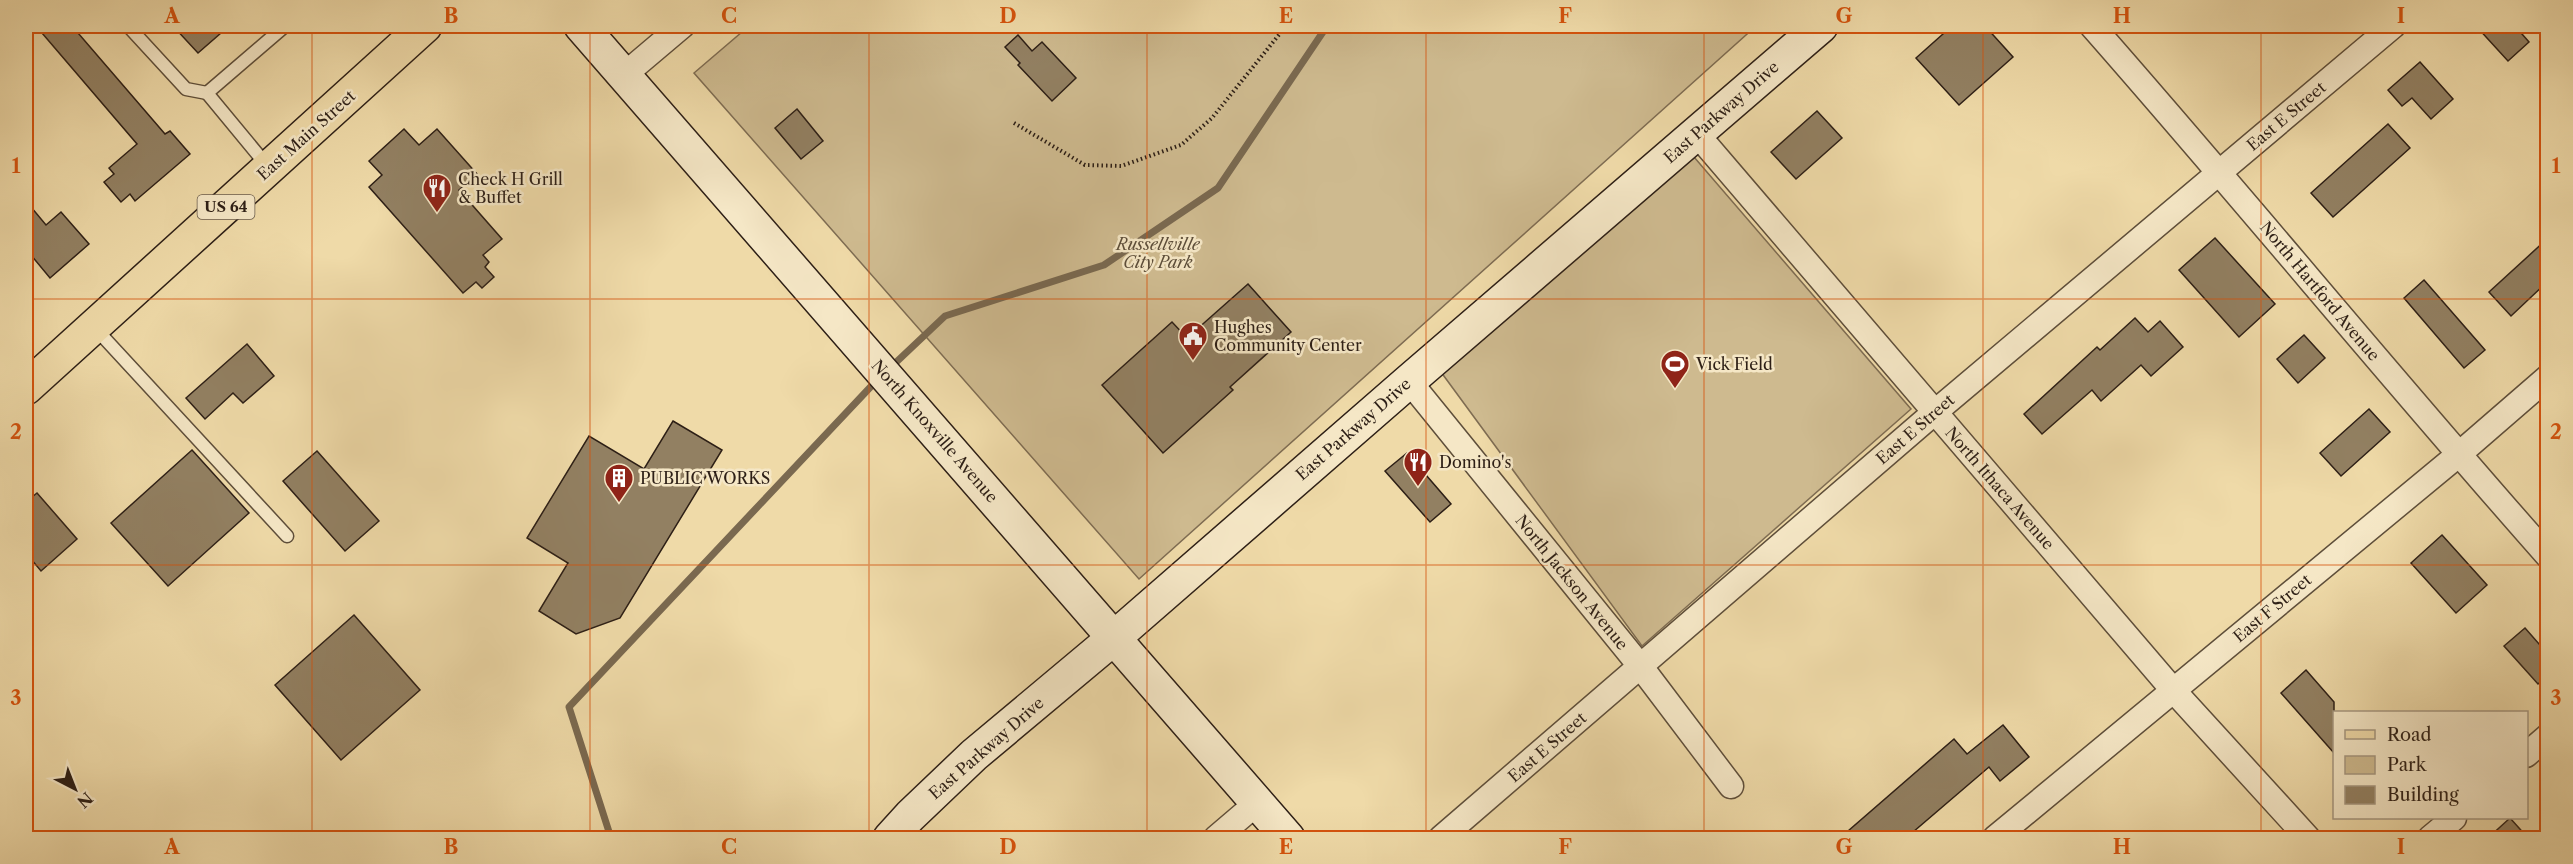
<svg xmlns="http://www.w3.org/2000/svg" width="2573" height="864" viewBox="0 0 2573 864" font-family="'Libre Caslon Text',serif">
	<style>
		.green { fill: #ceba8f; stroke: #7e6c52; stroke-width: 1.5 }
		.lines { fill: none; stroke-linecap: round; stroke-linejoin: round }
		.stream { stroke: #7a6950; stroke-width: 7 }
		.building { fill: #928062; stroke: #2d1f16; stroke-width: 1.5 }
		.lane-casing { stroke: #5e4e3a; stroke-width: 15 }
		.street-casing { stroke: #5e4e3a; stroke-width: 27 }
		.secondary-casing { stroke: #2d1f16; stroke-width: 36 }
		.primary-casing { stroke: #2d1f16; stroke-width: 36 }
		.path { stroke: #2d1f16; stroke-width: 4; stroke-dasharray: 1.5 3; stroke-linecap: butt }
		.lane { stroke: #f5e7c6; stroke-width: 12 }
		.street { stroke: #f5e7c6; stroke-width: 24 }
		.secondary { stroke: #f5e7c6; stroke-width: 33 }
		.primary { stroke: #efdaa8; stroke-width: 33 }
		.grid { fill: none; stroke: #d5530d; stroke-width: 1.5; stroke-opacity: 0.55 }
		.labels { text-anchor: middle; stroke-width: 5; stroke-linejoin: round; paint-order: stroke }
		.shield { fill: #f5e7c6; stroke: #695b4b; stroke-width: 1.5 }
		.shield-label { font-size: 15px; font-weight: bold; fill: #2d1f16 }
		.street-label { font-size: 16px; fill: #2d1f16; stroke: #f5e7c6 }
		.poi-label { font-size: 16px; fill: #2d1f16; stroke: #f5e7c6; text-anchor: start }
		.park-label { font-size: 16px; font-style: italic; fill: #5d4e3a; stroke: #f5e7c6 }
		.neatline { fill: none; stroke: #d5530d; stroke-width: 2 }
		.grid-label { font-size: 20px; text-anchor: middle; font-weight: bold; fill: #d5530d }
	</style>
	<rect width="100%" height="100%" fill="#efdaa8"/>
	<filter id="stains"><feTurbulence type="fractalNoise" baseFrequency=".00333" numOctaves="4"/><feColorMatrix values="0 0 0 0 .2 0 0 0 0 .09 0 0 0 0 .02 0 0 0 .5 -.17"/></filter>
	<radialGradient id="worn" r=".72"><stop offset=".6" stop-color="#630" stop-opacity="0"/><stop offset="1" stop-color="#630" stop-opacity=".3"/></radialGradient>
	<g class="green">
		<path d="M749,26H1756L1139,579L694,73Z"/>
		<path d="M1694,157L1911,409L1642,646L1441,372Z"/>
	</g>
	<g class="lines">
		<g class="stream">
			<path d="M890,368L945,316L1104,265L1218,188L1327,26"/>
			<path d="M611,838L569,707L878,379"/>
		</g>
	</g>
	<g class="building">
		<path d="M36,26H72L165,134L170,131L190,154L135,201L130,194L121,202L104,182L114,174L109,168L137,144Z"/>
		<path d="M173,26H229L198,53Z"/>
		<path d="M1952,26H1985L2013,57L1959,105L1916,58Z"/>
		<path d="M2476,26H2515L2529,42L2508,61Z"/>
		<path d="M1018,35L1032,51L1042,42L1076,78L1052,101L1018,65L1020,63L1005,47Z"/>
		<path d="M2420,62L2453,99L2431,119L2412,98L2402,106L2388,90Z"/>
		<path d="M797,109L823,141L801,159L775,128Z"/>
		<path d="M1817,111L1842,138L1796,179L1771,152Z"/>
		<path d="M2388,124L2410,148L2333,217L2311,193Z"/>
		<path d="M404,129L419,145L437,129L477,174L459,190L502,239L483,255L489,262L485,267L494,277L482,288L476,282L463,293L369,187L382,175L369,161Z"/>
		<path d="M26,201L46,225L61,212L89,244L50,278L26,249Z"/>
		<path d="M2215,238L2275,304L2239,337L2179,270Z"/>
		<path d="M2547,239V282L2511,316L2489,292Z"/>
		<path d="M2424,280L2485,350L2464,368L2404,298Z"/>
		<path d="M1248,284L1291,332L1230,387L1233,390L1163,453L1102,385L1172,322L1187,338Z"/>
		<path d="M2135,318L2148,332L2160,321L2183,347L2151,376L2141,365L2101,401L2092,390L2042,434L2024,414L2097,347L2100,350Z"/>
		<path d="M2304,335L2325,358L2298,383L2277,359Z"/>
		<path d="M247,344L274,376L243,403L233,393L205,419L186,398Z"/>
		<path d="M2369,409L2390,432L2341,476L2320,453Z"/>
		<path d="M673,421L722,450L620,618L576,634L539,611L568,563L527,538L589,436L644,469Z"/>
		<path d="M192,450L249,513L168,586L111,523Z"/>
		<path d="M317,451L379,521L345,551L283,481Z"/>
		<path d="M1407,453L1451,504L1430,522L1385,471Z"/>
		<path d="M37,493L77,539L41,571L26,553V502Z"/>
		<path d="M2442,535L2487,585L2456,613L2411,563Z"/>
		<path d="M354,615L420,690L341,760L275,685Z"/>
		<path d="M2525,628L2547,653V676L2538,684L2504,646Z"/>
		<path d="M2306,670L2334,702V753L2281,693Z"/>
		<path d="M2003,725L2029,757L2000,781L1989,767L1906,838H1840L1954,739L1967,754Z"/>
		<path d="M2510,818L2528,838H2488Z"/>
	</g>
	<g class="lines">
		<g class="lane-casing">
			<g id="lane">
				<path d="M128,26L186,89L207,93"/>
				<path d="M269,168L207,93L285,26"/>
				<path d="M95,328L287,536"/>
			</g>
		</g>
		<g class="street-casing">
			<g id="street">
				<path d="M2092,26C2246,201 2393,381 2548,556"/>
				<path d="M624,75L682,26"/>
				<path d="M1696,133L2173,690L2308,838"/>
				<path d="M1409,381L1641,667L1731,786"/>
				<path d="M2526,755L2548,736"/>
				<path d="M1216,838L1257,803"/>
				<path d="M1441,838L1935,412L2393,26"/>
				<path d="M1995,838L2458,455L2548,377"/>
				<path d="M2430,838L2454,818"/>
			</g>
		</g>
		<g class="secondary-casing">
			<g id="secondary">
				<path d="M581,26L1288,838"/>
				<path d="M890,838L910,816L974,755L1115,637L1409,381L1821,26"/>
			</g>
		</g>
		<g class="primary-casing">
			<path id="primary" d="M26,388L425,26"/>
		</g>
		<path class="path" d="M1014,123L1085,165L1121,166L1181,145L1212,118L1286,26"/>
		<use href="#lane" class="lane"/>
		<use href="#street" class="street"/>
		<use href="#secondary" class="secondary"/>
		<use href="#primary" class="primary"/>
	</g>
	<path class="grid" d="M312,26V838M590,26V838M869,26V838M1147,26V838M1426,26V838M1704,26V838M1983,26V838M2261,26V838M26,299H2548M26,565H2548"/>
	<defs>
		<g id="restaurant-pin" transform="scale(1.5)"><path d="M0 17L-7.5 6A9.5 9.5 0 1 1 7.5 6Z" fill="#8f2418" stroke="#f5e7c6"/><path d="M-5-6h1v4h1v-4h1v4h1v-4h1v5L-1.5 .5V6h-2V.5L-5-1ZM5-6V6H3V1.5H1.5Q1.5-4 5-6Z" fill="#fff"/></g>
		<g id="civic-pin" transform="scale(1.5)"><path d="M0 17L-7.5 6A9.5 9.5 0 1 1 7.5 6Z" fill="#8f2418" stroke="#f5e7c6"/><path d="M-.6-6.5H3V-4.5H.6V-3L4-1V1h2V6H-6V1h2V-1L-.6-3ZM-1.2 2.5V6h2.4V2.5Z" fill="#fff"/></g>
		<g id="stadium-pin" transform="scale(1.5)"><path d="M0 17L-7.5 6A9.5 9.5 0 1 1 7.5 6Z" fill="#8f2418" stroke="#f5e7c6"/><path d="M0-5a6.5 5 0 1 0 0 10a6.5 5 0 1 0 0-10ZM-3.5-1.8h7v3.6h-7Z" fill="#fff"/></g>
		<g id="building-pin" transform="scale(1.5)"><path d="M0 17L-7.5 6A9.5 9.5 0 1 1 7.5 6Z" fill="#8f2418" stroke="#f5e7c6"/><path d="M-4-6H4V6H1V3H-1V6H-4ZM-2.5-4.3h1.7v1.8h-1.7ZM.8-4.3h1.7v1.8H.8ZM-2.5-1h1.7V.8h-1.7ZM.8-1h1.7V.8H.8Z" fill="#fff"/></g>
	</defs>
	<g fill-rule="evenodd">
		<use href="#restaurant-pin" x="437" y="188"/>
		<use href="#civic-pin" x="1193" y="336"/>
		<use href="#stadium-pin" x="1675" y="364"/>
		<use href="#restaurant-pin" x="1418" y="462"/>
		<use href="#building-pin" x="619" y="478"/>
	</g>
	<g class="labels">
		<rect class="shield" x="197.5" y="195" width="57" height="24" rx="4.5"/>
		<g class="shield-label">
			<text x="226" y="212">US 64</text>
		</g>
		<g class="street-label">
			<text transform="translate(1721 112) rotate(-41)" y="6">East Parkway Drive</text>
			<text transform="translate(2286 116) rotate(-40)" y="6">East E Street</text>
			<text transform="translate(306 135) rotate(-42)" y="6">East Main Street</text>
			<text transform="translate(2320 291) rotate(50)" y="6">North Hartford Avenue</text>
			<text transform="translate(1353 429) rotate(-41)" y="6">East Parkway Drive</text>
			<text transform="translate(1915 429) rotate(-41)" y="6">East E Street</text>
			<text transform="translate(935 431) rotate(49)" y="6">North Knoxville Avenue</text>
			<text transform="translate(2000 488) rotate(49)" y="6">North Ithaca Avenue</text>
			<text transform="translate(1572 582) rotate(51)" y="6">North Jackson Avenue</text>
			<text transform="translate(2272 608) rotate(-40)" y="6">East F Street</text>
			<text transform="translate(1547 747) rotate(-41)" y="6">East E Street</text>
			<text transform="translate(986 748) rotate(-41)" y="6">East Parkway Drive</text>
		</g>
		<g class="poi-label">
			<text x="458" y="185">Check H Grill<tspan x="458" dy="18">&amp; Buffet</tspan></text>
			<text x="1214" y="333">Hughes<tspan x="1214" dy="18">Community Center</tspan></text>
			<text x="1696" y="370">Vick Field</text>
			<text x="1439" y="468">Domino's</text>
			<text x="640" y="484">PUBLIC WORKS</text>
		</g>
		<g class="park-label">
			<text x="1158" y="250">Russellville<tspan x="1158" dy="18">City Park</tspan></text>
		</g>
	</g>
	<rect width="2573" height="864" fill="none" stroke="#efdaa8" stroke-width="66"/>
	<rect x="2333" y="711" width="195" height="108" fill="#f5e7c6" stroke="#a59780" stroke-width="1.5"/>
	<rect x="2345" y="730" width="30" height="9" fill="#efdaa8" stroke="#a59780" stroke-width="1.5"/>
	<text x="2387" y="741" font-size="18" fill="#2d1f16">Road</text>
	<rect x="2345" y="756" width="30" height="18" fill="#ceba8f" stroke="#a59780" stroke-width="1.5"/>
	<text x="2387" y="771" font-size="18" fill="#2d1f16">Park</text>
	<rect x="2345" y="786" width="30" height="18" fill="#928062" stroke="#a59780" stroke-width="1.5"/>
	<text x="2387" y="801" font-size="18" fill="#2d1f16">Building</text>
	<g transform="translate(75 789) rotate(138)" stroke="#f5e7c6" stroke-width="4.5" paint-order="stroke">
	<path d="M0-4.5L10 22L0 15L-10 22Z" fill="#2d1f16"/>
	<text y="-9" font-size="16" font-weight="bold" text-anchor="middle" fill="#2d1f16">N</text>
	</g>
	<rect x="33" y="33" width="2507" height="798" class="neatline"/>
	<g class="grid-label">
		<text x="172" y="23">A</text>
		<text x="451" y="23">B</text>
		<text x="729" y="23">C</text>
		<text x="1008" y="23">D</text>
		<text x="1286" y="23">E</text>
		<text x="1565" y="23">F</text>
		<text x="1844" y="23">G</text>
		<text x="2122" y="23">H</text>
		<text x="2401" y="23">I</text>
		<text x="16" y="173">1</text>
		<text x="2556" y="173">1</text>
		<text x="16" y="439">2</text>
		<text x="2556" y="439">2</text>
		<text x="16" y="705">3</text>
		<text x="2556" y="705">3</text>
		<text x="172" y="854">A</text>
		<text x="451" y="854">B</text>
		<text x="729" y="854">C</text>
		<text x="1008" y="854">D</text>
		<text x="1286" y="854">E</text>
		<text x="1565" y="854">F</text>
		<text x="1844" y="854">G</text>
		<text x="2122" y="854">H</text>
		<text x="2401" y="854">I</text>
	</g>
	<rect width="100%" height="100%" filter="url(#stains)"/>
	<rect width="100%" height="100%" fill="url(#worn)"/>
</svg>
